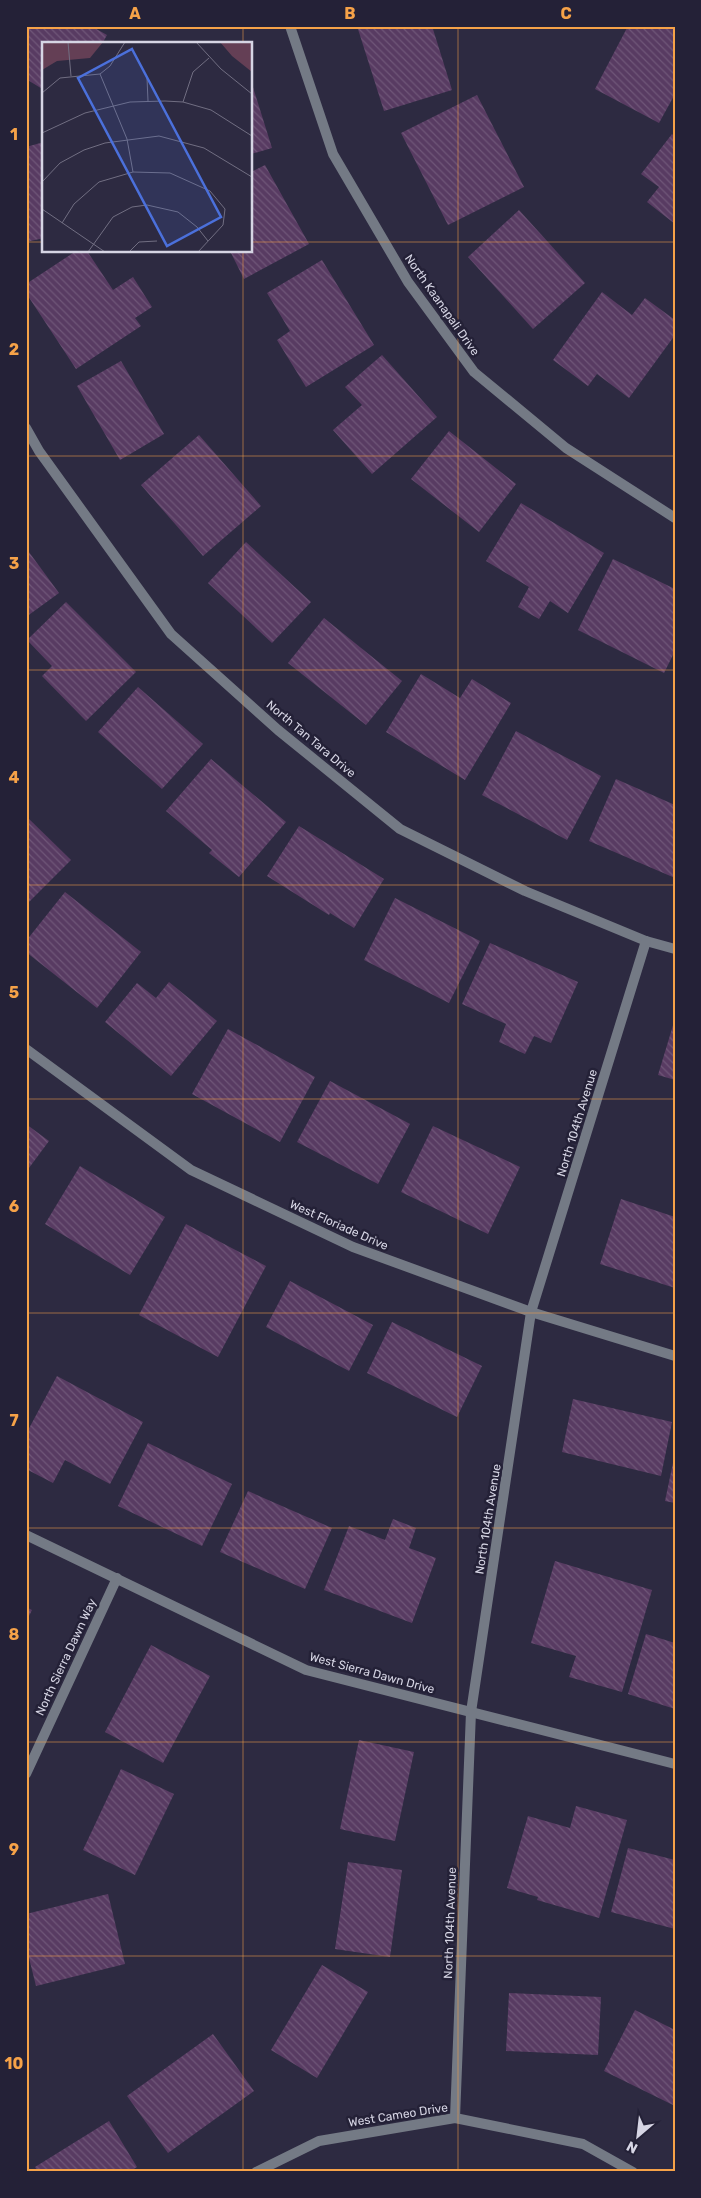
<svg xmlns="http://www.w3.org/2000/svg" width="701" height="2198" viewBox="0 0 701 2198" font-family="Rubik,sans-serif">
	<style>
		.building { fill: url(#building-back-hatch) }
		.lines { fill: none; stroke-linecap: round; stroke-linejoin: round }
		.street { stroke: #747a85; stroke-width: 10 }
		.grid { fill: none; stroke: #f6a248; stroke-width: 1; stroke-opacity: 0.55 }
		.labels { text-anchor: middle; stroke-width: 5; stroke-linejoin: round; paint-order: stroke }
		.street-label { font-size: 12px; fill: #d6d5e4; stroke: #242137 }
		.inset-road { fill: none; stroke: #716e82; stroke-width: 1 }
		.view { fill: #4b70db; fill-opacity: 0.15; stroke: #4b70db; stroke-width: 2.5 }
		.inset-edge { fill: none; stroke: #d6d5e4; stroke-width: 2.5 }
		.neatline { fill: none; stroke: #f6a248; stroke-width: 2 }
		.grid-label { font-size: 16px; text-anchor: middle; font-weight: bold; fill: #f6a248 }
	</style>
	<defs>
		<pattern id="building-back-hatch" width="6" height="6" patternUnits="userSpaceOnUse" patternTransform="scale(1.25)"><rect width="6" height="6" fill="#583b62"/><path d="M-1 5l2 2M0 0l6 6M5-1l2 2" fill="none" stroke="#6f5678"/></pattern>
	</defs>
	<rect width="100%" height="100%" fill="#2d2a41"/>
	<g class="building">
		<path d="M26,26H91L107,35L102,44H44V90L26,79Z"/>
		<path d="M357,26H432L452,90L384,111Z"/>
		<path d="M628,26H675V94L659,123L595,89Z"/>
		<path d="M251,81L272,148L251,154Z"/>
		<path d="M477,95L524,187L448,225L401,133Z"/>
		<path d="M672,134L675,137V224L647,202L659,187L641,174Z"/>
		<path d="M44,142V238L26,242V147Z"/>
		<path d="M265,165L309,244L244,279L230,251H251V172Z"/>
		<path d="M519,210L585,283L533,329L468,257Z"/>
		<path d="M76,251H87L113,290L133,277L152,307L135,318L141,326L76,369L26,293V284Z"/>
		<path d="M322,260L374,345L306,387L277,340L290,331L267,293Z"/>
		<path d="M602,292L632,315L645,298L675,320V335L629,398L597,374L588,386L553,360Z"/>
		<path d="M382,355L437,417L372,474L333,430L362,405L345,387Z"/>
		<path d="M121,361L164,434L120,460L77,386Z"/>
		<path d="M449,431L516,484L479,532L411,479Z"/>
		<path d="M199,435L261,506L203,556L141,485Z"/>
		<path d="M521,503L604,553L568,613L550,601L539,619L518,607L529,587L486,561Z"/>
		<path d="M246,542L311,602L272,643L208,583Z"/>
		<path d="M26,548L59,593L26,617Z"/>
		<path d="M613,559L675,589V651L664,673L578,630Z"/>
		<path d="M66,602L136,672L86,721L42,676L52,666L27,640Z"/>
		<path d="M324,618L402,681L366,725L288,663Z"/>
		<path d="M421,674L460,698L472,679L511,703L465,780L386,732Z"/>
		<path d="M138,687L203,744L162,789L98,732Z"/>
		<path d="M516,731L601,776L567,840L482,795Z"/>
		<path d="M211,759L286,822L239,877L209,853L212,850L166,811Z"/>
		<path d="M616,779L675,805V878L589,841Z"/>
		<path d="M26,816L71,860L26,905Z"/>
		<path d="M299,826L384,879L354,928L330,913L329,915L267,876Z"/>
		<path d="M65,892L141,952L97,1008L26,952V941Z"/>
		<path d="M395,898L480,941L449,1003L364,960Z"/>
		<path d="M490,943L578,982L551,1043L534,1036L525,1054L499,1042L506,1024L462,1004Z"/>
		<path d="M169,982L217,1021L171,1076L105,1022L137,983L156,998Z"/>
		<path d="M674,1022H675V1080L658,1075Z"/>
		<path d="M228,1029L315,1077L280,1142L192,1094Z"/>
		<path d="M330,1081L410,1124L378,1184L297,1142Z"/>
		<path d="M26,1124L49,1141L26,1172Z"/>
		<path d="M433,1126L520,1167L488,1234L401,1192Z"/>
		<path d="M80,1166L165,1217L130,1275L45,1224Z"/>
		<path d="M621,1199L675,1217V1288L600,1264Z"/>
		<path d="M186,1224L266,1266L218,1357L139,1315Z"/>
		<path d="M290,1281L373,1325L349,1371L266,1327Z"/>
		<path d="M392,1322L482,1366L457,1417L367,1373Z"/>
		<path d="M57,1376L143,1422L110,1484L65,1460L53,1483L26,1469V1434Z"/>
		<path d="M573,1399L672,1422L661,1476L562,1452Z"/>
		<path d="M148,1443L232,1484L202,1546L118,1506Z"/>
		<path d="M674,1458H675V1503L665,1501Z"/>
		<path d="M248,1491L332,1528L305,1589L220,1552Z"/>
		<path d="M393,1519L416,1528L409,1548L436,1558L412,1623L324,1590L349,1526L385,1540Z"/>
		<path d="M555,1561L652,1590L622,1692L569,1677L576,1656L531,1643Z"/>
		<path d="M26,1607L32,1610L26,1622Z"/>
		<path d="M646,1634L675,1643V1709L628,1694Z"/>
		<path d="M151,1645L210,1676L163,1763L105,1732Z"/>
		<path d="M359,1740L414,1752L395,1841L340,1829Z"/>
		<path d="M121,1769L174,1794L135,1875L83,1850Z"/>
		<path d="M576,1806L627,1820L599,1918L537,1900L538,1897L507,1888L528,1816L570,1828Z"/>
		<path d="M628,1848L675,1860V1929L611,1912Z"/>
		<path d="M348,1862L402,1870L390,1957L335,1949Z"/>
		<path d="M108,1894L125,1964L36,1986L26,1946V1914Z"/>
		<path d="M322,1965L368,1992L317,2078L271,2050Z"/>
		<path d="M509,1993L601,1997L598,2055L506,2051Z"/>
		<path d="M635,2010L675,2030V2106L604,2071Z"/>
		<path d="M213,2034L254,2091L168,2153L127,2096Z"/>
		<path d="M109,2121L137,2167L129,2172H38L35,2167Z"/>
	</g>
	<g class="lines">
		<g class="street">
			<path d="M290,26L333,154L408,282L474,372L566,448L675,518"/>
			<path d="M26,428L39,451L171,634L278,730L400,829L525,891L646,941L675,949"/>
			<path d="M26,1049L191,1170L353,1247L531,1312L675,1356"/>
			<path d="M26,1535L306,1670L675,1764"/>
			<path d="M26,1774L117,1578"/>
			<path d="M455,2118L471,1712L531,1312L646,941"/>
			<path d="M256,2172L319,2141L455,2118L583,2144L633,2172"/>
		</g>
	</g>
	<path class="grid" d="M243,26V44M458,26V2172M26,242H44M251,242H675M243,251V2172M26,456H675M26,670H675M26,885H675M26,1099H675M26,1313H675M26,1528H675M26,1742H675M26,1956H675"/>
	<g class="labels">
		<g class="street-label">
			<text transform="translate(442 305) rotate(55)" y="4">North Kaanapali Drive</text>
			<text transform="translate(311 739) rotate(40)" y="4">North Tan Tara Drive</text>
			<text transform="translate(577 1123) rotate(-73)" y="4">North 104th Avenue</text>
			<text transform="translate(339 1225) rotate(24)" y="4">West Floriade Drive</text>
			<text transform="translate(488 1519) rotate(-81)" y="4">North 104th Avenue</text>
			<text transform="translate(66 1657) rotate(-65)" y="4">North Sierra Dawn Way</text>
			<text transform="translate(372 1673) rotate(15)" y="4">West Sierra Dawn Drive</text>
			<text transform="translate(450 1923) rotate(-88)" y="4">North 104th Avenue</text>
			<text transform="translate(398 2115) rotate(-9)" y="4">West Cameo Drive</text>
		</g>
	</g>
	<g transform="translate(42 42)">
		<rect width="210" height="210" fill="#2d2a41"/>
		<path d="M0,0H61L48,16L15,19L0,28ZM178,0H210V30L190,14Z" fill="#643f55"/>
		<path class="inset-road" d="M26,0L29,34M154,0L179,27L210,52M58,32L85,97L91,130M105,36L106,59M0,51L18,36L58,32L68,24L83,0M141,60L151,30L167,16M0,91L43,71L88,60L123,59L141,60L169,68L210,94M0,140L18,121L42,108L63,101L117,94L162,106L210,135M0,167L63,210M20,181L32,162L57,140L91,130L128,131L168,149L183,167L181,183L156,210M46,210L71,175L90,165L105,163L136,170L155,185L166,199M87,210L97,200L115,199"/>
		<path class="view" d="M90,7L179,175L125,204L36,36Z"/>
		<rect width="210" height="210" class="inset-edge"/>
	</g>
	<rect width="701" height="2198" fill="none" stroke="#242137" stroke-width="55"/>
	<g transform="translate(638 2136) rotate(208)" stroke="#242137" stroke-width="4" paint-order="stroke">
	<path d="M0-4L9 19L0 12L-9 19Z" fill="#d6d5e4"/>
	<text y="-8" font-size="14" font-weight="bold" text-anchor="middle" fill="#d6d5e4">N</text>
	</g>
	<rect x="28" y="28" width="646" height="2142" class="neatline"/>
	<g class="grid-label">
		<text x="135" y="19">A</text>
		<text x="350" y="19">B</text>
		<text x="566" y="19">C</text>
		<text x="14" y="140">1</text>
		<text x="14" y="355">2</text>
		<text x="14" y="569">3</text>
		<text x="14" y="783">4</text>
		<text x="14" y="998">5</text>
		<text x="14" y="1212">6</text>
		<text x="14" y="1426">7</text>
		<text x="14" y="1640">8</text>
		<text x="14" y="1855">9</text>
		<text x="14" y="2069">10</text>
	</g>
</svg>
